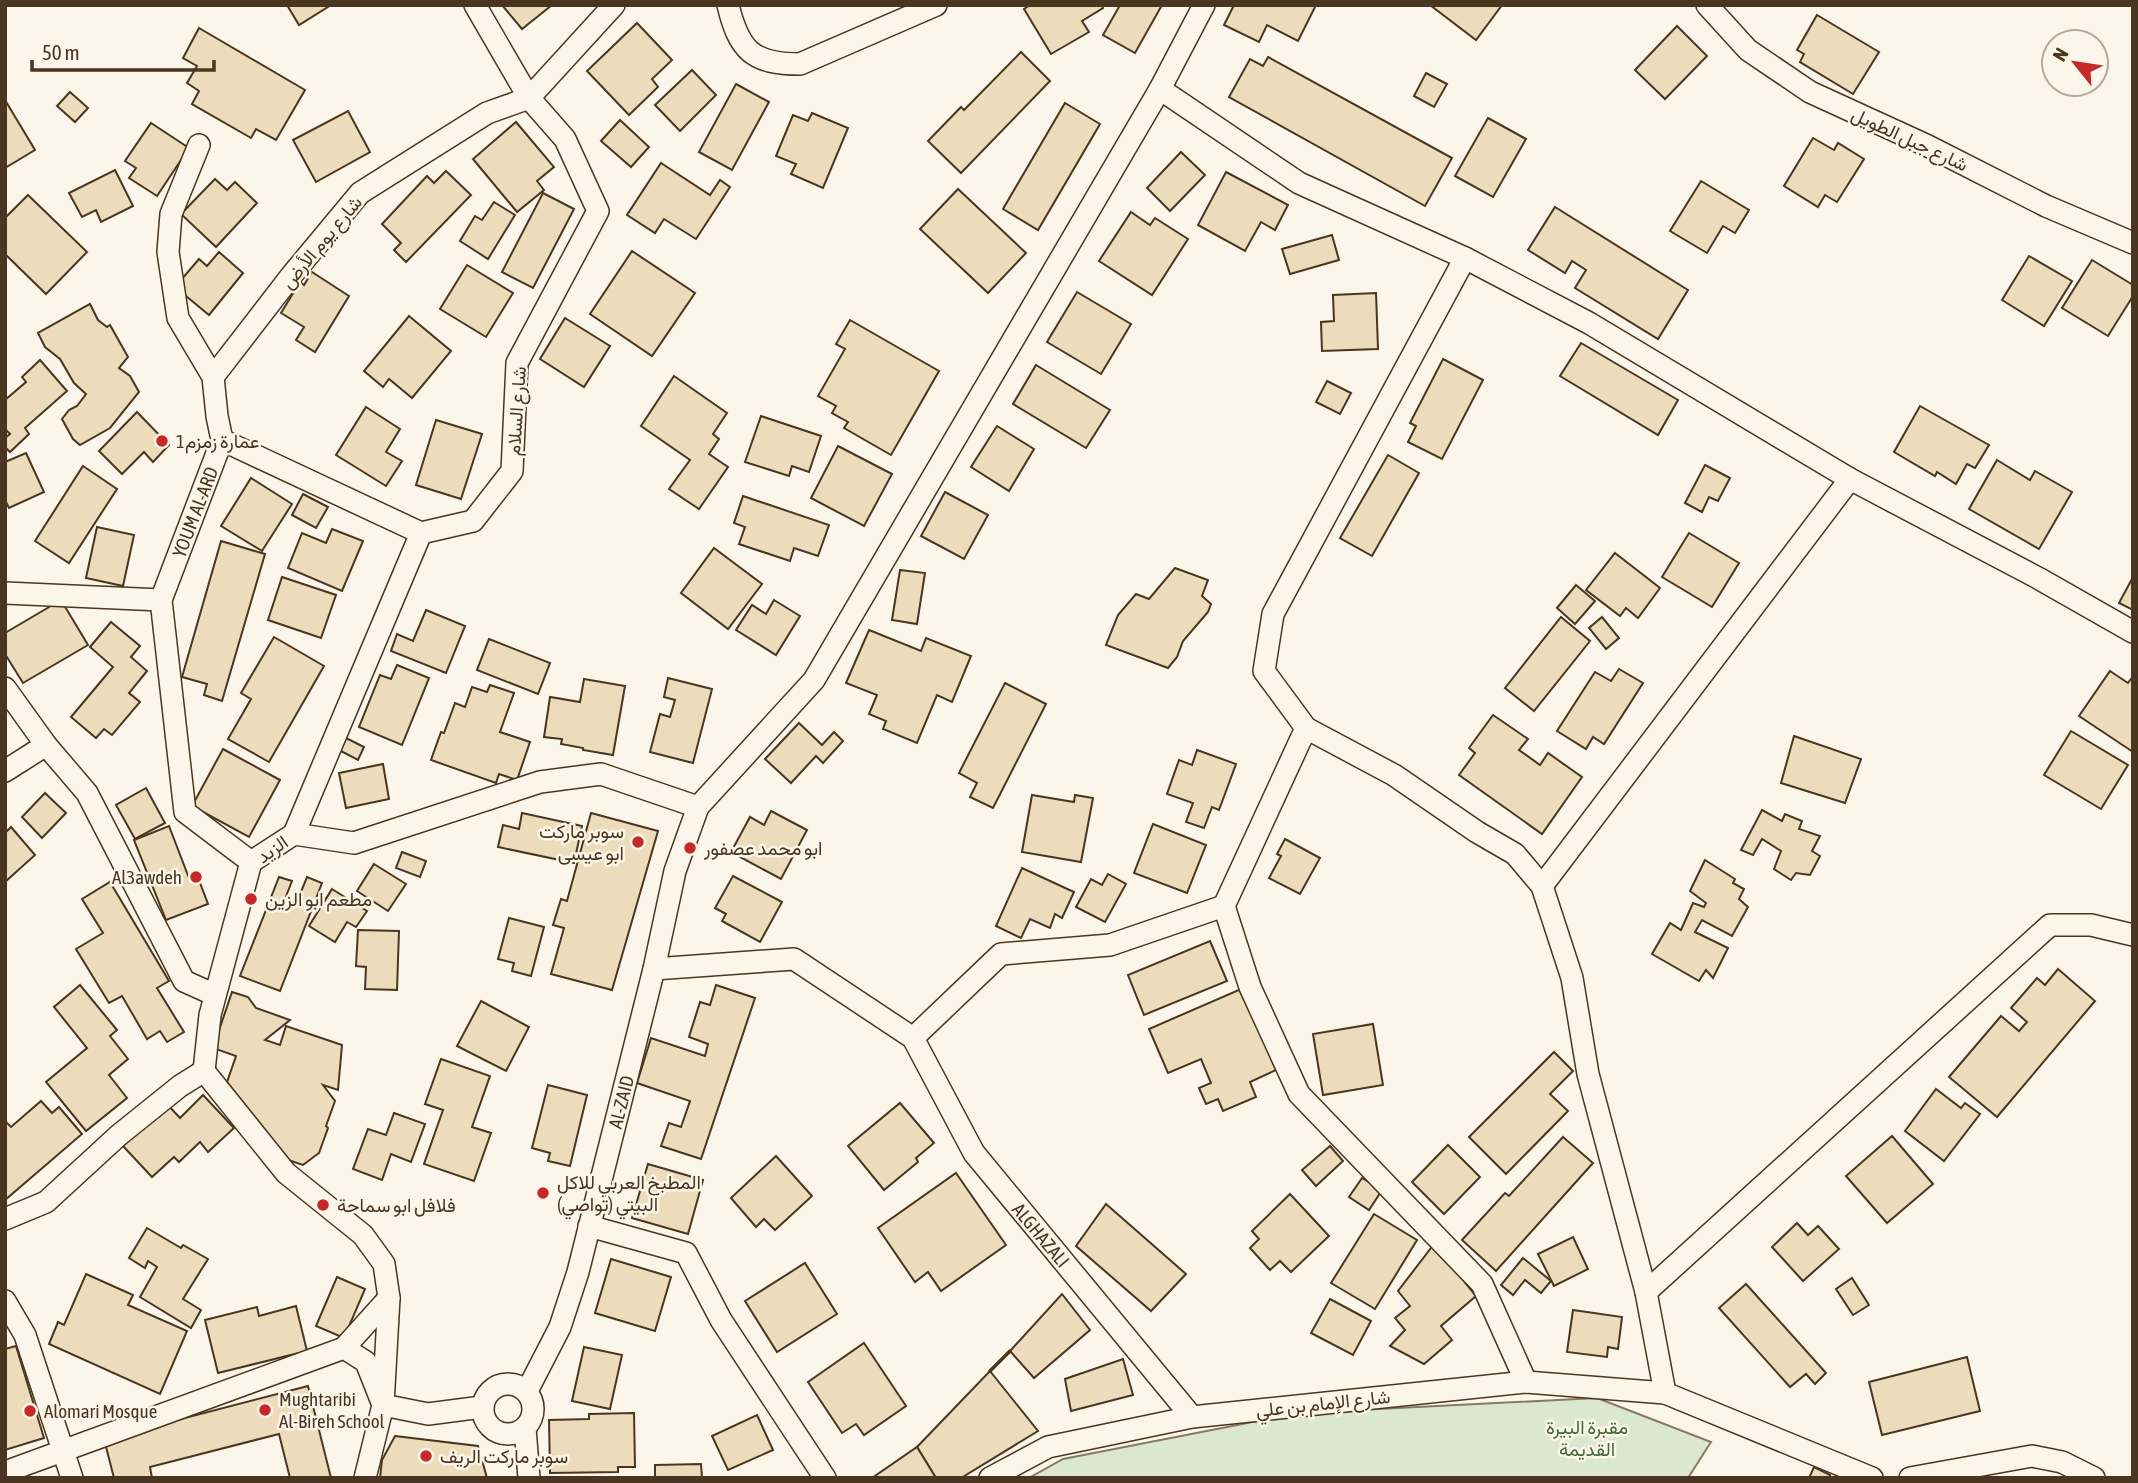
<svg xmlns="http://www.w3.org/2000/svg" width="2138" height="1483" viewBox="0 0 2138 1483" font-family="'Asap Condensed',Vazirmatn,sans-serif">
	<style>
		.green { fill: #dce7d0; stroke: #887966; stroke-width: 2 }
		.building { fill: #ecdcbc; stroke: #4a3520; stroke-width: 2 }
		.lines { fill: none; stroke-linecap: round; stroke-linejoin: round }
		.minor-casing { stroke: #4a3520; stroke-width: 24 }
		.minor { stroke: #fbf6e9; stroke-width: 21 }
		.wall { stroke: #4a3520; stroke-width: 3.5 }
		.poi-dot { fill: #c62828; stroke: #fbf6e9; stroke-width: 2.5 }
		.labels { text-anchor: middle; stroke-width: 5; stroke-linejoin: round; paint-order: stroke }
		.street-label { font-size: 19px; fill: #4a3520; stroke: #fbf6e9 }
		.poi-label { font-size: 19px; fill: #4a3520; stroke: #fbf6e9; text-anchor: start }
		.park-label { font-size: 19px; fill: #436837; stroke: #fbf6e9 }
	</style>
	<rect width="100%" height="100%" fill="#fbf6e9"/>
	<path class="green" d="M1597,1398L1711,1442L1688,1478H1029L1063,1459L1299,1413Z"/>
	<g class="building">
		<path d="M287,5H331L299,25Z"/>
		<path d="M502,5H552L522,29Z"/>
		<path d="M1030,5H1102L1103,8L1082,21L1089,32L1051,54L1024,9Z"/>
		<path d="M1120,5H1162L1135,53L1103,35Z"/>
		<path d="M1234,5H1316L1298,41L1267,25L1259,42L1224,25Z"/>
		<path d="M1430,5H1502L1476,40Z"/>
		<path d="M1817,15L1879,52L1853,94L1800,62L1804,54L1797,50Z"/>
		<path d="M637,23L672,60L652,79L658,87L629,115L587,71Z"/>
		<path d="M1677,26L1707,56L1665,99L1635,70Z"/>
		<path d="M199,28L305,90L276,140L256,129L251,138L192,104L199,91L187,83L197,66L183,58Z"/>
		<path d="M1021,52L1050,81L961,173L928,141L961,107L964,110Z"/>
		<path d="M1268,57L1452,158L1425,206L1229,97L1250,59L1263,66Z"/>
		<path d="M692,70L716,95L680,131L655,105Z"/>
		<path d="M1426,73L1447,84L1434,107L1414,96Z"/>
		<path d="M736,84L769,102L732,170L699,152Z"/>
		<path d="M70,92L88,108L75,122L57,106Z"/>
		<path d="M5,100L35,150L5,168Z"/>
		<path d="M1065,103L1100,124L1038,230L1003,209Z"/>
		<path d="M348,111L370,152L316,182L293,140Z"/>
		<path d="M812,113L848,128L823,188L791,174L796,164L776,156L793,115L808,121Z"/>
		<path d="M1488,118L1526,139L1493,197L1455,176Z"/>
		<path d="M620,120L649,147L631,167L601,141Z"/>
		<path d="M516,122L554,167L537,181L544,190L517,212L473,159Z"/>
		<path d="M151,123L189,148L157,196L129,178L136,168L125,161Z"/>
		<path d="M1813,138L1834,150L1838,143L1864,159L1837,202L1825,195L1818,207L1784,186Z"/>
		<path d="M1181,152L1205,175L1170,211L1147,188Z"/>
		<path d="M661,163L710,195L720,180L730,187L696,239L664,219L655,233L627,215Z"/>
		<path d="M115,170L133,206L101,222L96,210L82,217L69,193Z"/>
		<path d="M446,171L471,195L406,262L394,250L401,243L382,224L427,176L434,183Z"/>
		<path d="M1226,172L1288,205L1275,230L1261,222L1245,251L1198,225Z"/>
		<path d="M215,179L227,190L235,182L257,203L216,247L181,214Z"/>
		<path d="M1701,181L1749,210L1735,233L1723,226L1707,253L1670,231Z"/>
		<path d="M958,189L1026,253L988,293L920,229Z"/>
		<path d="M543,193L574,209L533,288L502,272Z"/>
		<path d="M28,195L87,252L46,294L5,254V218Z"/>
		<path d="M494,202L515,215L488,259L460,241L475,216L482,220Z"/>
		<path d="M1555,207L1688,290L1658,339L1575,288L1586,270L1572,261L1565,273L1528,250Z"/>
		<path d="M1131,212L1150,225L1155,218L1188,239L1152,295L1099,261Z"/>
		<path d="M1332,235L1339,260L1290,274L1282,249Z"/>
		<path d="M632,251L695,293L652,356L590,314Z"/>
		<path d="M219,252L243,273L209,315L175,287L199,259L207,266Z"/>
		<path d="M2029,256L2072,281L2044,326L2002,300Z"/>
		<path d="M2092,260L2133,285V296L2108,336L2062,308Z"/>
		<path d="M467,265L513,293L486,337L440,309Z"/>
		<path d="M312,272L349,296L315,352L296,340L304,327L281,313L300,282L304,285Z"/>
		<path d="M1077,292L1131,324L1101,374L1047,342Z"/>
		<path d="M1376,293L1378,349L1322,351L1321,322L1334,321L1333,295Z"/>
		<path d="M90,304L98,320L107,327L110,325L128,357L119,368L130,376L139,392L110,428L80,445L73,439L62,419L69,410L77,406L86,394L74,383L60,359L45,347L38,333Z"/>
		<path d="M409,316L451,351L412,398L389,379L383,387L364,371Z"/>
		<path d="M565,318L610,346L584,387L540,359Z"/>
		<path d="M850,320L939,371L891,455L844,428L848,422L832,413L836,406L818,396L845,349L836,344Z"/>
		<path d="M1581,343L1678,400L1658,435L1560,376Z"/>
		<path d="M1443,359L1483,380L1442,459L1408,442L1416,426L1410,423Z"/>
		<path d="M40,360L67,391L25,428L29,434L10,452L5,447V438L10,434L5,429V400L26,382L22,377Z"/>
		<path d="M1036,365L1110,410L1086,448L1013,404Z"/>
		<path d="M674,376L727,413L713,434L719,439L709,454L728,467L699,509L669,489L690,460L641,426Z"/>
		<path d="M1327,381L1351,393L1340,414L1316,402Z"/>
		<path d="M1920,406L1989,445L1975,468L1967,464L1956,484L1937,472L1935,476L1894,452Z"/>
		<path d="M366,407L400,429L386,452L402,461L386,486L336,455Z"/>
		<path d="M137,412L169,445L153,462L144,452L122,474L99,451Z"/>
		<path d="M761,416L821,436L809,472L792,466L789,476L745,462Z"/>
		<path d="M436,420L482,434L461,499L416,485Z"/>
		<path d="M997,426L1034,449L1009,491L971,467Z"/>
		<path d="M838,446L892,474L864,526L811,498Z"/>
		<path d="M26,453L44,492L9,508L5,500V462Z"/>
		<path d="M1388,455L1419,473L1372,556L1340,538Z"/>
		<path d="M1997,460L2030,480L2035,471L2072,492L2039,549L1969,509Z"/>
		<path d="M1705,465L1730,478L1718,501L1709,497L1702,512L1685,503Z"/>
		<path d="M83,466L117,489L69,563L35,541Z"/>
		<path d="M251,478L292,504L262,551L221,526Z"/>
		<path d="M945,492L988,515L964,559L921,536Z"/>
		<path d="M303,494L328,507L316,528L292,515Z"/>
		<path d="M743,496L829,525L818,556L794,548L790,561L739,544L745,527L734,523Z"/>
		<path d="M97,527L134,535L123,586L86,578Z"/>
		<path d="M332,529L363,541L342,591L288,568L302,533L326,543Z"/>
		<path d="M1689,533L1739,563L1712,607L1662,577Z"/>
		<path d="M221,541L265,554L222,701L204,695L207,684L182,677Z"/>
		<path d="M714,548L762,584L728,629L681,593Z"/>
		<path d="M1615,553L1660,588L1638,618L1626,608L1620,616L1586,590Z"/>
		<path d="M1175,568L1208,580L1202,596L1211,604L1208,612L1183,641L1177,657L1168,668L1106,645L1118,615L1136,594L1149,599Z"/>
		<path d="M900,570L925,573L917,624L892,620Z"/>
		<path d="M282,577L336,595L321,638L268,620Z"/>
		<path d="M2133,577V610L2119,603Z"/>
		<path d="M1576,585L1595,601L1575,624L1557,608Z"/>
		<path d="M61,600L88,645L23,683L5,654V633Z"/>
		<path d="M774,600L800,616L776,655L736,630L752,605L766,614Z"/>
		<path d="M426,610L465,626L446,673L391,651L397,634L413,641Z"/>
		<path d="M1561,617L1590,641L1534,711L1505,688Z"/>
		<path d="M1602,617L1619,638L1606,649L1589,628Z"/>
		<path d="M111,622L140,646L131,657L147,671L129,693L140,702L112,735L104,729L96,738L71,717L113,667L90,647Z"/>
		<path d="M869,630L921,651L926,638L971,656L952,702L937,695L917,743L883,729L886,721L869,714L877,695L846,683Z"/>
		<path d="M274,637L324,666L269,762L228,739L251,699L241,693Z"/>
		<path d="M489,639L550,663L538,694L477,670Z"/>
		<path d="M397,665L429,678L402,745L359,727L380,675L391,679Z"/>
		<path d="M1619,669L1643,683L1604,744L1593,737L1586,749L1557,731L1595,672L1611,681Z"/>
		<path d="M2110,671L2128,683L2133,676V752L2079,716Z"/>
		<path d="M668,678L712,689L693,763L650,752L660,714L670,717L675,700L664,697Z"/>
		<path d="M584,679L625,686L613,755L583,750V748L561,744L562,739L544,737L550,697L580,702Z"/>
		<path d="M1005,683L1046,704L993,808L970,797L977,783L959,773Z"/>
		<path d="M490,685L514,693L500,732L530,742L517,780L499,774L496,783L431,760L441,732L444,733L455,703L465,707L472,687L487,692Z"/>
		<path d="M1493,715L1528,739L1519,750L1540,765L1548,753L1582,777L1542,834L1459,775L1475,753L1469,748Z"/>
		<path d="M799,723L822,745L834,732L843,741L823,763L816,756L791,783L765,759Z"/>
		<path d="M2071,731L2128,765L2101,809L2044,775Z"/>
		<path d="M340,735L364,747L358,760L333,747Z"/>
		<path d="M1794,736L1861,759L1845,803L1781,783Z"/>
		<path d="M223,749L280,780L249,837L192,806Z"/>
		<path d="M1197,750L1236,764L1219,810L1212,807L1204,828L1186,822L1193,803L1167,794L1179,760L1192,765Z"/>
		<path d="M383,764L389,799L346,808L339,773Z"/>
		<path d="M146,788L165,823L135,839L116,805Z"/>
		<path d="M45,793L66,813L42,838L22,817Z"/>
		<path d="M1032,795L1074,802L1075,795L1093,798L1081,862L1022,852Z"/>
		<path d="M1762,810L1782,821L1785,814L1802,821L1799,829L1820,836L1812,851L1820,856L1810,875L1796,873L1791,880L1774,869L1781,851L1762,839L1753,855L1741,850Z"/>
		<path d="M771,811L807,830L781,879L731,852L750,817L764,825Z"/>
		<path d="M522,813L582,826L574,863L498,847L503,825L519,829Z"/>
		<path d="M591,813L658,831L612,990L551,974L564,928L553,925L561,899L567,901Z"/>
		<path d="M1153,824L1206,845L1187,893L1134,873Z"/>
		<path d="M169,826L189,878L197,875L208,904L166,920L134,840Z"/>
		<path d="M11,827L35,855L5,882V833Z"/>
		<path d="M1285,839L1320,858L1300,894L1269,878L1281,856L1277,854Z"/>
		<path d="M402,852L426,861L420,877L396,868Z"/>
		<path d="M1705,860L1735,879L1733,883L1744,889L1739,899L1748,907L1732,936L1702,920L1695,932L1728,948L1713,978L1706,970L1699,981L1652,954L1670,923L1681,930L1693,903L1704,907L1706,903L1690,891Z"/>
		<path d="M374,864L406,884L388,911L357,891Z"/>
		<path d="M1022,868L1074,892L1062,918L1055,914L1050,928L1030,919L1021,938L996,926Z"/>
		<path d="M1108,874L1126,884L1105,922L1076,907L1091,879L1102,885Z"/>
		<path d="M733,876L782,902L760,942L722,921L726,914L715,908Z"/>
		<path d="M279,877L292,881L285,899L296,904L307,877L322,883L280,991L240,976Z"/>
		<path d="M110,882L169,981L157,988L184,1032L167,1042L160,1031L147,1039L122,996L109,1003L76,949L103,933L82,899Z"/>
		<path d="M332,889L367,911L356,927L347,922L335,942L309,926Z"/>
		<path d="M509,918L544,927L531,976L512,971L514,963L498,959Z"/>
		<path d="M358,930L399,931L397,990L365,989L366,967L356,966Z"/>
		<path d="M1210,941L1227,981L1144,1015L1128,975Z"/>
		<path d="M2058,969L2095,1001L1997,1117L1949,1077L2001,1016L2019,1031L2027,1022L2011,1008L2037,978L2045,985Z"/>
		<path d="M80,985L117,1030L110,1036L128,1059L109,1075L127,1098L86,1131L46,1082L87,1048L54,1007Z"/>
		<path d="M716,985L755,998L701,1159L661,1146L669,1123L681,1127L690,1101L637,1083L651,1038L705,1056L708,1044L689,1037L700,1002L710,1005Z"/>
		<path d="M1241,989L1276,1070L1250,1082L1256,1097L1223,1111L1218,1099L1206,1104L1199,1088L1211,1083L1201,1059L1168,1073L1149,1029Z"/>
		<path d="M232,992L248,997L256,1008L290,1020L265,1040L280,1045L286,1026L342,1045L338,1090L323,1085L335,1101L326,1126L328,1128L319,1153L303,1165L279,1157L281,1151L227,1082L236,1056L213,1048Z"/>
		<path d="M481,1001L529,1027L506,1071L457,1046Z"/>
		<path d="M1373,1024L1383,1085L1323,1095L1313,1034Z"/>
		<path d="M1554,1052L1573,1071L1550,1094L1568,1111L1506,1174L1469,1137Z"/>
		<path d="M441,1059L490,1076L472,1127L491,1133L474,1181L424,1164L443,1110L425,1104Z"/>
		<path d="M548,1085L587,1095L570,1166L548,1161L550,1153L532,1148Z"/>
		<path d="M1936,1089L1961,1108L1965,1103L1980,1114L1944,1161L1905,1131Z"/>
		<path d="M203,1095L234,1128L208,1152L200,1142L179,1162L174,1157L152,1177L123,1146L167,1104L180,1118Z"/>
		<path d="M41,1101L52,1113L59,1107L82,1134L5,1200V1121L11,1127Z"/>
		<path d="M900,1103L934,1143L916,1158L918,1162L884,1190L848,1146Z"/>
		<path d="M394,1113L425,1124L411,1162L391,1154L382,1180L353,1169L368,1129L386,1135Z"/>
		<path d="M1892,1136L1933,1184L1887,1223L1846,1176Z"/>
		<path d="M1563,1137L1593,1163L1496,1271L1462,1240L1505,1193L1509,1196Z"/>
		<path d="M1448,1145L1480,1177L1444,1214L1412,1182Z"/>
		<path d="M1330,1146L1343,1161L1316,1186L1302,1170Z"/>
		<path d="M776,1156L812,1196L775,1230L764,1219L756,1227L731,1198Z"/>
		<path d="M648,1164L703,1180L688,1234L632,1218Z"/>
		<path d="M956,1173L1006,1245L941,1291L928,1272L915,1282L878,1228Z"/>
		<path d="M1362,1178L1382,1190L1369,1210L1349,1197Z"/>
		<path d="M1290,1194L1329,1236L1291,1272L1280,1261L1270,1270L1250,1248L1259,1239L1252,1231Z"/>
		<path d="M1106,1204L1186,1274L1151,1311L1076,1246Z"/>
		<path d="M1374,1214L1417,1240L1375,1309L1331,1283Z"/>
		<path d="M1797,1223L1808,1235L1818,1226L1839,1249L1803,1281L1772,1247Z"/>
		<path d="M147,1228L181,1248L183,1245L208,1259L183,1299L201,1310L191,1328L140,1297L157,1267L148,1261L145,1268L129,1258Z"/>
		<path d="M1573,1237L1588,1269L1554,1286L1538,1254Z"/>
		<path d="M1434,1244L1476,1296L1441,1326L1452,1340L1424,1364L1390,1346L1405,1330L1395,1318L1410,1306L1398,1291Z"/>
		<path d="M1523,1258L1551,1281L1541,1293L1525,1280L1513,1295L1501,1285Z"/>
		<path d="M611,1259L671,1277L655,1331L595,1313Z"/>
		<path d="M805,1263L837,1314L777,1352L745,1301Z"/>
		<path d="M86,1274L133,1295L128,1305L187,1331L160,1394L49,1344L58,1322L64,1325Z"/>
		<path d="M337,1277L365,1289L344,1338L316,1326Z"/>
		<path d="M1852,1278L1869,1305L1853,1315L1836,1289Z"/>
		<path d="M1746,1284L1826,1373L1815,1384L1806,1374L1790,1387L1719,1308Z"/>
		<path d="M1062,1294L1090,1330L1034,1378L1010,1351Z"/>
		<path d="M1330,1299L1371,1321L1353,1355L1311,1333Z"/>
		<path d="M296,1306L307,1351L218,1373L205,1320L257,1307L259,1316Z"/>
		<path d="M1573,1310L1622,1317L1618,1349L1608,1347L1607,1357L1567,1352Z"/>
		<path d="M864,1343L906,1406L864,1435L856,1424L842,1433L808,1382Z"/>
		<path d="M16,1346L44,1438L5,1450V1349Z"/>
		<path d="M584,1347L622,1355L610,1409L572,1401Z"/>
		<path d="M1967,1357L1980,1411L1882,1435L1869,1382Z"/>
		<path d="M1123,1359L1133,1395L1071,1411L1065,1379Z"/>
		<path d="M990,1371L1038,1431L961,1478H936L917,1447Z"/>
		<path d="M308,1386L331,1478H290L279,1434L150,1467L152,1478H114L104,1439Z"/>
		<path d="M634,1413L635,1467H618V1472L550,1473L549,1420L589,1419V1414Z"/>
		<path d="M757,1415L773,1450L728,1470L712,1436Z"/>
		<path d="M395,1436L478,1446L487,1478H380L382,1460Z"/>
		<path d="M917,1447L936,1478H872Z"/>
		<path d="M701,1464L702,1478H655V1465Z"/>
		<path d="M1814,1467L1830,1475L1829,1478H1809Z"/>
	</g>
	<g class="lines">
		<g class="minor-casing">
			<g id="minor">
				<path d="M475,5L529,98L614,5"/>
				<path d="M728,5C739,51 753,64 800,64L936,5"/>
				<path d="M1707,5L1748,50L1810,92L1928,146L2046,206L2133,243"/>
				<path d="M1160,89L1299,183L1465,258L1589,323L1850,479L2038,578L2133,632"/>
				<path d="M199,145L171,214L168,252L178,318L213,377L217,416L222,440L161,600L185,812L251,862"/>
				<path d="M1465,258L1273,614L1264,671L1306,728L1394,775L1477,832L1515,854L1542,886L1572,978L1588,1074L1646,1292L1665,1393L1872,1478"/>
				<path d="M213,377L291,276L360,193L487,113L529,98L565,139L598,211L517,363L512,471L473,521L421,533L222,440"/>
				<path d="M5,593L161,600"/>
				<path d="M5,688L46,745L87,793L184,981L215,995"/>
				<path d="M5,771L46,745"/>
				<path d="M294,834L421,533"/>
				<path d="M1542,886L1850,479"/>
				<path d="M1224,906L1250,987L1299,1094L1482,1284L1526,1382"/>
				<path d="M654,969L794,959L913,1038L974,1153L1192,1417"/>
				<path d="M913,1038L1001,954L1110,945L1224,906L1306,728"/>
				<path d="M204,1071L210,1015L251,862L294,834L354,843L540,782L601,774L698,807"/>
				<path d="M204,1071L286,1173L363,1235L384,1264L389,1298L383,1405L428,1414L482,1407"/>
				<path d="M5,1219L46,1202L119,1135L180,1086L204,1071"/>
				<path d="M589,1226L686,1253L721,1320L825,1478"/>
				<path d="M1646,1292L2050,925H2091L2133,935"/>
				<path d="M5,1301L25,1335L72,1478"/>
				<path d="M344,1348L366,1362L383,1405L365,1478"/>
				<circle cx="508" cy="1409" r="25"/>
				<path d="M527,1391L560,1327L578,1272L654,969L675,871L698,807L814,680L1160,89L1204,5"/>
				<path d="M525,1428L529,1478"/>
				<path d="M5,1472L344,1348L389,1298"/>
				<path d="M990,1478L1048,1447L1192,1417L1526,1382L1665,1393"/>
				<path d="M1910,1478L2032,1456L2062,1462L2094,1478"/>
			</g>
		</g>
		<use href="#minor" class="minor"/>
		<path class="wall" d="M990,1371L1010,1351"/>
	</g>
	<g class="poi-dot">
		<circle cx="162" cy="441" r="7"/>
		<circle cx="638" cy="842" r="7"/>
		<circle cx="690" cy="848" r="7"/>
		<circle cx="196" cy="877" r="7"/>
		<circle cx="251" cy="899" r="7"/>
		<circle cx="543" cy="1193" r="7"/>
		<circle cx="323" cy="1205" r="7"/>
		<circle cx="265" cy="1410" r="7"/>
		<circle cx="30" cy="1411" r="7"/>
		<circle cx="426" cy="1456" r="7"/>
	</g>
	<g class="labels">
		<g class="street-label">
			<text transform="translate(1910 139) rotate(25)" y="7">شارع جبل الطويل</text>
			<text transform="translate(321 242) rotate(-50)" y="7">شارع يوم الأرض</text>
			<text transform="translate(516 411) rotate(-86)" y="7">شارع السلام</text>
			<text transform="translate(195 512) rotate(-69)" y="7">YOUM AL-ARD</text>
			<text transform="translate(272 849) rotate(-35)" y="7">الزيد</text>
			<text transform="translate(621 1102) rotate(-76)" y="7">AL-ZAID</text>
			<text transform="translate(1041 1235) rotate(50)" y="7">ALGHAZALI</text>
			<text transform="translate(1323 1403) rotate(-6)" y="7">شارع الإمام بن علي</text>
		</g>
		<g class="poi-label">
			<text x="176" y="448">عمارة زمزم1</text>
			<text x="624" y="838" text-anchor="end">سوبر ماركت<tspan x="624" dy="22">ابو عيسی</tspan></text>
			<text x="704" y="855">ابو محمد عصفور</text>
			<text x="182" y="884" text-anchor="end">Al3awdeh</text>
			<text x="265" y="906">مطعم ابو الزين</text>
			<text x="557" y="1189">المطبخ العربي للاكل<tspan x="557" dy="22">البيتي (تواصي)</tspan></text>
			<text x="337" y="1212">فلافل ابو سماحة</text>
			<text x="279" y="1406">Mughtaribi<tspan x="279" dy="22">Al-Bireh School</tspan></text>
			<text x="44" y="1418">Alomari Mosque</text>
			<text x="440" y="1463">سوبر ماركت الريف</text>
		</g>
		<g class="park-label">
			<text x="1587" y="1434">مقبرة البيرة<tspan x="1587" dy="22">القديمة</tspan></text>
		</g>
	</g>
	<rect width="2138" height="1483" fill="none" stroke="#4a3520" stroke-width="14"/>
	<g transform="translate(2075 63) rotate(300)"><circle r="33" fill="#fbf6e9" stroke="#b4a999" stroke-width="2"/>
	<path d="M0-5L12 26L0 18L-12 26Z" fill="#c62828"/>
	<text y="-10" font-size="19" font-weight="bold" text-anchor="middle" fill="#4a3520">N</text>
	</g>
	<path d="M32 60v10h182v-10" fill="none" stroke="#4a3520" stroke-width="3.5"/>
	<text x="42" y="60" font-size="21" fill="#4a3520" stroke="#fbf6e9" stroke-width="5" paint-order="stroke">50 m</text>
</svg>
